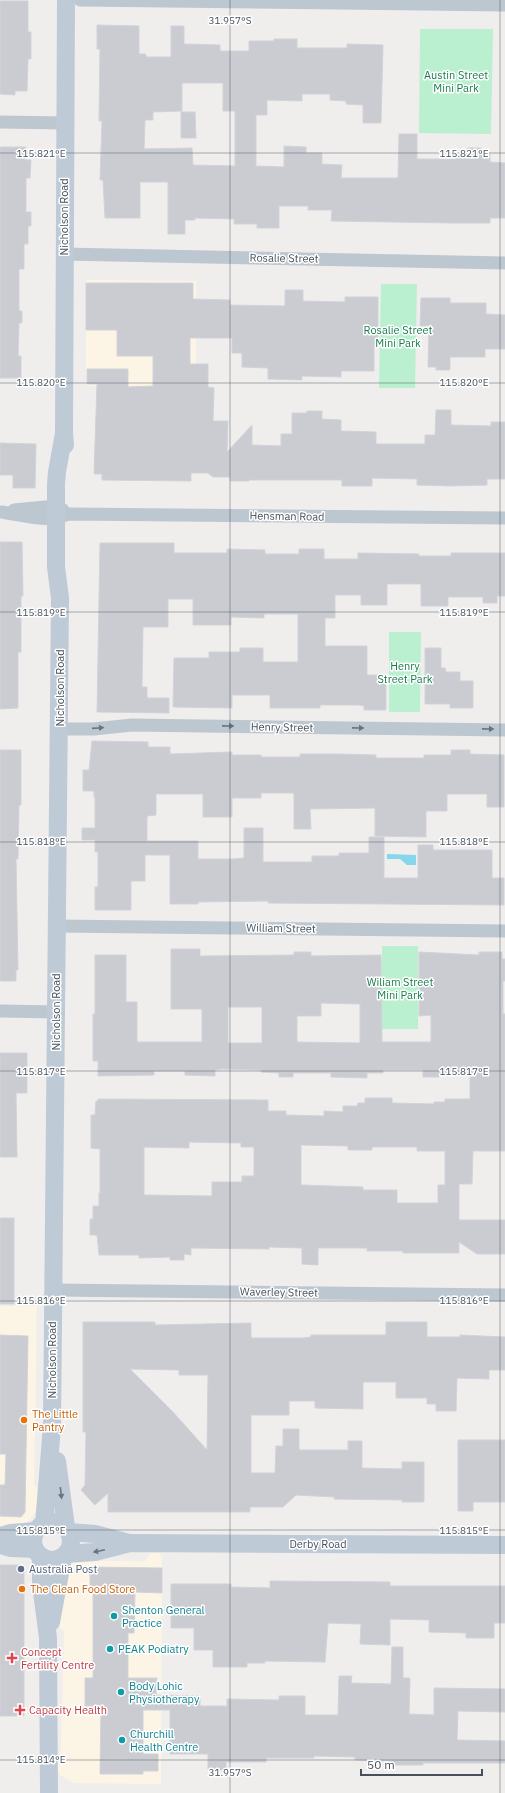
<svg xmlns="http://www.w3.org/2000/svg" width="505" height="1793" viewBox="0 0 505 1793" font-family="'IBM Plex Sans',sans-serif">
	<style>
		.commercial { fill: #fcf5e5 }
		.green { fill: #baefcf }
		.water { fill: #86d6ec }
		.building { fill: #caccd2; stroke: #d1d3d9; fill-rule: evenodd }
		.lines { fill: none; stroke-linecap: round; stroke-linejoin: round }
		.street { stroke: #bdc7d0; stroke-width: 13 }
		.secondary { stroke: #bfcad7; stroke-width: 18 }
		.oneway { fill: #69747e }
		.oneway2 { fill: #6a7580 }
		.ticks { fill: none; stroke: #45505b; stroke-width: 1; stroke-opacity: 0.45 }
		.food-dot { fill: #e8710a; stroke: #fff; stroke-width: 1.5 }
		.service-dot { fill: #5c6f8a; stroke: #fff; stroke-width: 1.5 }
		.culture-dot { fill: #0f9aa8; stroke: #fff; stroke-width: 1.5 }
		.health-dot { fill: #e0444e; stroke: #fff; stroke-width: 1.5 }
		.labels { text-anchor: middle; stroke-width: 3; stroke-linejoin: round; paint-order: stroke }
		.park-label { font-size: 11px; fill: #157c4a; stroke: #fff }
		.street-label { font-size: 11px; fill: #45505b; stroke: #fff }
		.food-label { font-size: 11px; fill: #c56008; stroke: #fff; text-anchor: start }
		.service-label { font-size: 11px; fill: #4e5e75; stroke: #fff; text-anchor: start }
		.culture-label { font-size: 11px; fill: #0d838f; stroke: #fff; text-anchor: start }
		.health-label { font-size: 11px; fill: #be3a42; stroke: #fff; text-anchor: start }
		.ticks-label { font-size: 10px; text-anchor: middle; fill: #45505b; stroke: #fff; stroke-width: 3; stroke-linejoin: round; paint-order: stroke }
	</style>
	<rect width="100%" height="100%" fill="#f0eded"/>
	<g class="commercial">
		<path d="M86,280L196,281V387L86,386Z"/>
		<path d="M0,1306H37L34,1485L38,1489L37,1510L29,1521L21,1525L9,1526H0Z"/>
		<path d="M151,1553H159L162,1558L161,1784L74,1783L60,1775L57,1768V1760L61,1750L64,1631L59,1627L66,1572L74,1561L93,1558L98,1561H145Z"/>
	</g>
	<g class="green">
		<path d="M420,29H493L491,134L419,133Z"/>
		<path d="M381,284H417L415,388H379Z"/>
		<path d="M389,632H421L420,712H389Z"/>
		<rect x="382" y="946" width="36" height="83"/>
	</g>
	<path class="water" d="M387,854L416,855V865H407L400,859H387Z"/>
	<g class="building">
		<path d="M0,1H28V32H31V59H28L27,91H15V95L0,94Z"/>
		<path d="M97,25L139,26V54H146V57H171V26H184V44L220,45V51H249V41H274V39H297V48H347V44L383,45L381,123H363V105L346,104V101L330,100V94H302V101L267,100V115H256V166L284,167V146L306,147V153H322V164L342,165L341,178H398L399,134H417V159H456L468,148H481V152L490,153V162L505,163V218H490V223H451L331,221L332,210H308V206H279V228H257V224H234V219L195,218V220H185V234H168V182H140V218H105L103,180H100L102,121H99L100,49H97ZM182,83H223V111H235V166L193,165L192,148L144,149L145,120H153V112L182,111Z"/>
		<path d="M181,112H195L196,138H181Z"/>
		<path d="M0,147H26L25,160H31L30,178H26V212H31V226H28V244H24V269H19V311H22V323H19L18,356H21V378H0Z"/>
		<path d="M86,283H193V299L230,300V305L285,306V290H303V301L345,302V297H378V347H374V371H341V377L302,376V380L268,379V368L242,367V353H232V338H190V364H208V387L214,388L213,421H228L227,452L252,425V445L281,446V434H292V413H307V411H322V419L341,420V431L376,432V444H425V435H435L436,410H451V425L491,426V422H505V479H487V485L450,486L417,485V479L372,478V486H342V480H249V481H230V477H213L208,473H191V481L102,480V474H94L97,384H87V369H128V387L153,386V356H117V330H86Z"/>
		<path d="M421,298H450V303H486V314L505,315V349H485V357H450V370H436V367H428L429,326H420Z"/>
		<path d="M0,443L36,444L35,488H13V475H0Z"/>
		<path d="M0,542H22L23,596H21V652H18V708L0,709Z"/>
		<path d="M100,543H174V553H227V549L265,550V554H299V549H324V559H358V553L419,554V556H451V553H505V596H497V603H483V597H448V606H421V584H387V605H361V595H335V618H325V646H367V675H386V710H364V706L359,705H320V708H270V695H232V708L173,707L174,658H209V652H240V648H263V662H298V614H264V618L231,617V625H193V599H168V627H143L142,687H147V698H169V713L97,712Z"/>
		<path d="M425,648H441V668H445L446,672H460V681H473V708H450V704H425Z"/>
		<path d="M92,741L148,742V747H170V754L232,752V755H261V757H300V754H339L376,755V758H424V755H451V750H470V754L504,755V807H487V794H447V811H426V837L375,836V808L310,809L311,829H294V793H261V798H232V817H203V794H156V815L147,816V841H198V859H234L244,858V828H263V862H312V856H339V853H369V837H384V878H418V845H433V850H492V878H504V905L268,903V901L198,902V904H170V855H145V881H131V910H95V887H98V852H95V840H82V828H95V797H94V791H83V770H89Z"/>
		<path d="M0,750H21V805H19L18,859H16L18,970H16V981H0Z"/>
		<path d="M171,949H200V956L294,955V952H311V956L381,955L382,1042H431V1015L419,1016V952L479,955V952H502V959H505V981H503V1014H505V1151H473L472,1184H459V1220H505V1254H477L459,1242V1253H403V1251H367V1248H318V1265L302,1264V1248L269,1247V1249L191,1248V1255L184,1254V1260H170V1257L139,1258V1255H99L97,1235H90V1219H93V1206H99V1193H100V1149L91,1148V1115H95L96,1101H98V1099L268,1100V1111H286V1115L324,1116V1111L343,1112V1106H357L358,1103H365V1098H392V1103L434,1104V1102H445V1099H470V1074L439,1073V1077H423V1070H383V1073H367V1078L331,1077V1073H293V1077H279V1073L261,1072V1070L221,1069L215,1070V1076L185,1075V1071H154V1075L98,1076V1061H93V1014H95V955H126V1002H137V1042H202V1009H171ZM321,1003L360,1004V1043L297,1042V1016H321ZM228,1007H262V1043H228ZM189,1142L241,1143V1147H254V1176H242V1182H212V1196L144,1195V1147L189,1148ZM301,1145L348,1146V1150H372V1147H417V1151H445V1185H438V1203H397V1190H363V1187L301,1185Z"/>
		<path d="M0,1053H27V1093H16L17,1157H0Z"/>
		<rect x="0" y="1218" width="14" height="86"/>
		<path d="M83,1322H155V1325L251,1323V1338H303L311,1337V1335H386V1322H427V1337H460V1335L505,1337V1370H489V1379L457,1378L456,1411H436V1404H427V1398H396V1382H363V1409L315,1408V1401H289V1415H251V1473H275L276,1446H283V1429H299V1450H348V1441H362V1468L402,1469V1462H424V1502H402V1500L334,1499V1497L296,1495L283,1507H250V1512H108V1493L95,1505L81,1490L85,1485L86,1432H83ZM130,1369L179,1370V1375H208L207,1450L172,1411Z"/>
		<path d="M0,1335L28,1336L25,1512L21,1517L0,1516V1485H5L6,1454H0Z"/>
		<path d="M458,1440H505V1502H473V1511H458Z"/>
		<path d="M0,1565H21L24,1569V1716H0Z"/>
		<path d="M90,1567L162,1568V1593L135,1592L134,1633H128V1678H157L156,1695L200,1696V1706H227V1699L279,1700V1696H305V1715H338L339,1676H352L351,1683L391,1684L392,1647H403V1678H410L409,1714L434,1715V1688L505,1689V1712L458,1711L457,1740L505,1741V1763H423V1765H392V1761L355,1760V1757L314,1756V1758H266V1762H226V1770L208,1769V1754H170V1710H143V1754H158V1771H143V1774H100L101,1706H85V1678H93V1592H90Z"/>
		<path d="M270,1581L390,1582V1586H505V1623H494V1638H466V1633L429,1632V1620L390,1619V1645L360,1644L361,1624L328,1623L325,1662L265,1661V1663H247V1667H213V1650H194V1628H171V1584H231V1587L270,1588Z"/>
	</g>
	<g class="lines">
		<g class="street">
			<path d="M80,0L505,5"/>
			<path d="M0,122L65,123"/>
			<path d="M64,254L505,263"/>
			<path d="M14,510L56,506L63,510"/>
			<path d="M2,512C26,516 45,523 69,514L505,518"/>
			<path d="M59,729H94L132,725L505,730"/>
			<path d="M56,926L505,931"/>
			<path d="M0,1011L56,1012"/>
			<path d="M53,1290L505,1295"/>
		</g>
		<g class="secondary">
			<path d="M65,445L64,433L66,0"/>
			<path d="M57,1461L66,1527"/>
			<circle cx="52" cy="1541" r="19"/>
			<path d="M44,1524L52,1426L60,598L56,567V484L57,472L64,433"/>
			<path d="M69,1532L95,1534L129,1543"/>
			<path d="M0,1536L11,1533L36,1531"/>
			<path d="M0,1545L11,1548L35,1549"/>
			<path d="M66,1554L95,1552L130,1543L505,1545"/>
			<path d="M41,1556V1584L48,1638L49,1793"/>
			<path d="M51,1622L63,1557"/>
		</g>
	</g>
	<defs><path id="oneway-solid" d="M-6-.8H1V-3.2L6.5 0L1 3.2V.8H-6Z"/></defs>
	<g class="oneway">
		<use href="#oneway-solid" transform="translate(228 726) rotate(1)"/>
		<use href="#oneway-solid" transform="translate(98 728) rotate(-4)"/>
		<use href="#oneway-solid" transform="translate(358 728) rotate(1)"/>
		<use href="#oneway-solid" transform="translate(488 729) rotate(1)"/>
	</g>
	<g class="oneway2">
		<use href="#oneway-solid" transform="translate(61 1493) rotate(83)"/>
		<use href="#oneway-solid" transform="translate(99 1551) rotate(168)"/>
	</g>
	<path class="ticks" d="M230,0V1793M500,0V1793M0,153H505M0,383H505M0,612H505M0,842H505M0,1071H505M0,1301H505M0,1530H505M0,1760H505"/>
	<g class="food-dot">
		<circle cx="24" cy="1420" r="4"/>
		<circle cx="22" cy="1589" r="4"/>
	</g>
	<circle class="service-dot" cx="21" cy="1569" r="4"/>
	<g class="culture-dot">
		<circle cx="114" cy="1616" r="4"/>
		<circle cx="110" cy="1649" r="4"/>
		<circle cx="121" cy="1692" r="4"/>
		<circle cx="122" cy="1740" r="4"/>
	</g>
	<g class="health-dot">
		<path d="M10 1652h4v4h4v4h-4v4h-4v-4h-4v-4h4z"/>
		<path d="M18 1704h4v4h4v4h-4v4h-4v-4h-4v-4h4z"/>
	</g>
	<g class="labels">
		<g class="park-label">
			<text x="456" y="79">Austin Street<tspan x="456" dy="13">Mini Park</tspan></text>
			<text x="398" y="334">Rosalie Street<tspan x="398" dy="13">Mini Park</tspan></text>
			<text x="405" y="670">Henry<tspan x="405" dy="13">Street Park</tspan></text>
			<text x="400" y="986">Wiliam Street<tspan x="400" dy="13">Mini Park</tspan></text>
		</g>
		<g class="street-label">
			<text transform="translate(64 217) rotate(-90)" y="4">Nicholson Road</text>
			<text transform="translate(284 258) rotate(1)" y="4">Rosalie Street</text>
			<text transform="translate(287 516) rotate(1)" y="4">Hensman Road</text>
			<text transform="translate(60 688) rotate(-90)" y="4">Nicholson Road</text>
			<text transform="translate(282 727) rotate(1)" y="4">Henry Street</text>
			<text transform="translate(281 928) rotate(1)" y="4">William Street</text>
			<text transform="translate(56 1012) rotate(-90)" y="4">Nicholson Road</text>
			<text transform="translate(279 1292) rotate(1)" y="4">Waverley Street</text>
			<text transform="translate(52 1360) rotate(-90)" y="4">Nicholson Road</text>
			<text x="318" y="1548">Derby Road</text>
		</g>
		<g class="food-label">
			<text x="32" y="1418">The Little<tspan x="32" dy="13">Pantry</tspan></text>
			<text x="30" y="1593">The Clean Food Store</text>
		</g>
		<g class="service-label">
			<text x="29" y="1573">Australia Post</text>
		</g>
		<g class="culture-label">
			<text x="122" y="1614">Shenton General<tspan x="122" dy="13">Practice</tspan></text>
			<text x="118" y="1653">PEAK Podiatry</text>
			<text x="129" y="1690">Body Lohic<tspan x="129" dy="13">Physiotherapy</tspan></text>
			<text x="130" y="1738">Churchill<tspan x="130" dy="13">Health Centre</tspan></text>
		</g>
		<g class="health-label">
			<text x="21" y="1656">Concept<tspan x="21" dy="13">Fertility Centre</tspan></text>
			<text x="29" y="1714">Capacity Health</text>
		</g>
	</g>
	<g class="ticks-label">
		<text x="230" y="24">31.957°S</text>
		<text x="464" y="157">115.821°E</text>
		<text x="41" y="157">115.821°E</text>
		<text x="464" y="386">115.820°E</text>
		<text x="41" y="386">115.820°E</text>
		<text x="464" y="616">115.819°E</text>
		<text x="41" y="616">115.819°E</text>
		<text x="464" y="845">115.818°E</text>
		<text x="41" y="845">115.818°E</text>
		<text x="41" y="1075">115.817°E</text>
		<text x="464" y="1075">115.817°E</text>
		<text x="41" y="1304">115.816°E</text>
		<text x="464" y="1304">115.816°E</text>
		<text x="41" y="1534">115.815°E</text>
		<text x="464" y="1534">115.815°E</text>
		<text x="41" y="1763">115.814°E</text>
		<text x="230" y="1776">31.957°S</text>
	</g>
	<path d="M361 1769v6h121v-6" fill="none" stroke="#45505b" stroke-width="2"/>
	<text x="367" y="1769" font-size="12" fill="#45505b" stroke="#ffffff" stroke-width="3" paint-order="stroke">50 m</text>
</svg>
